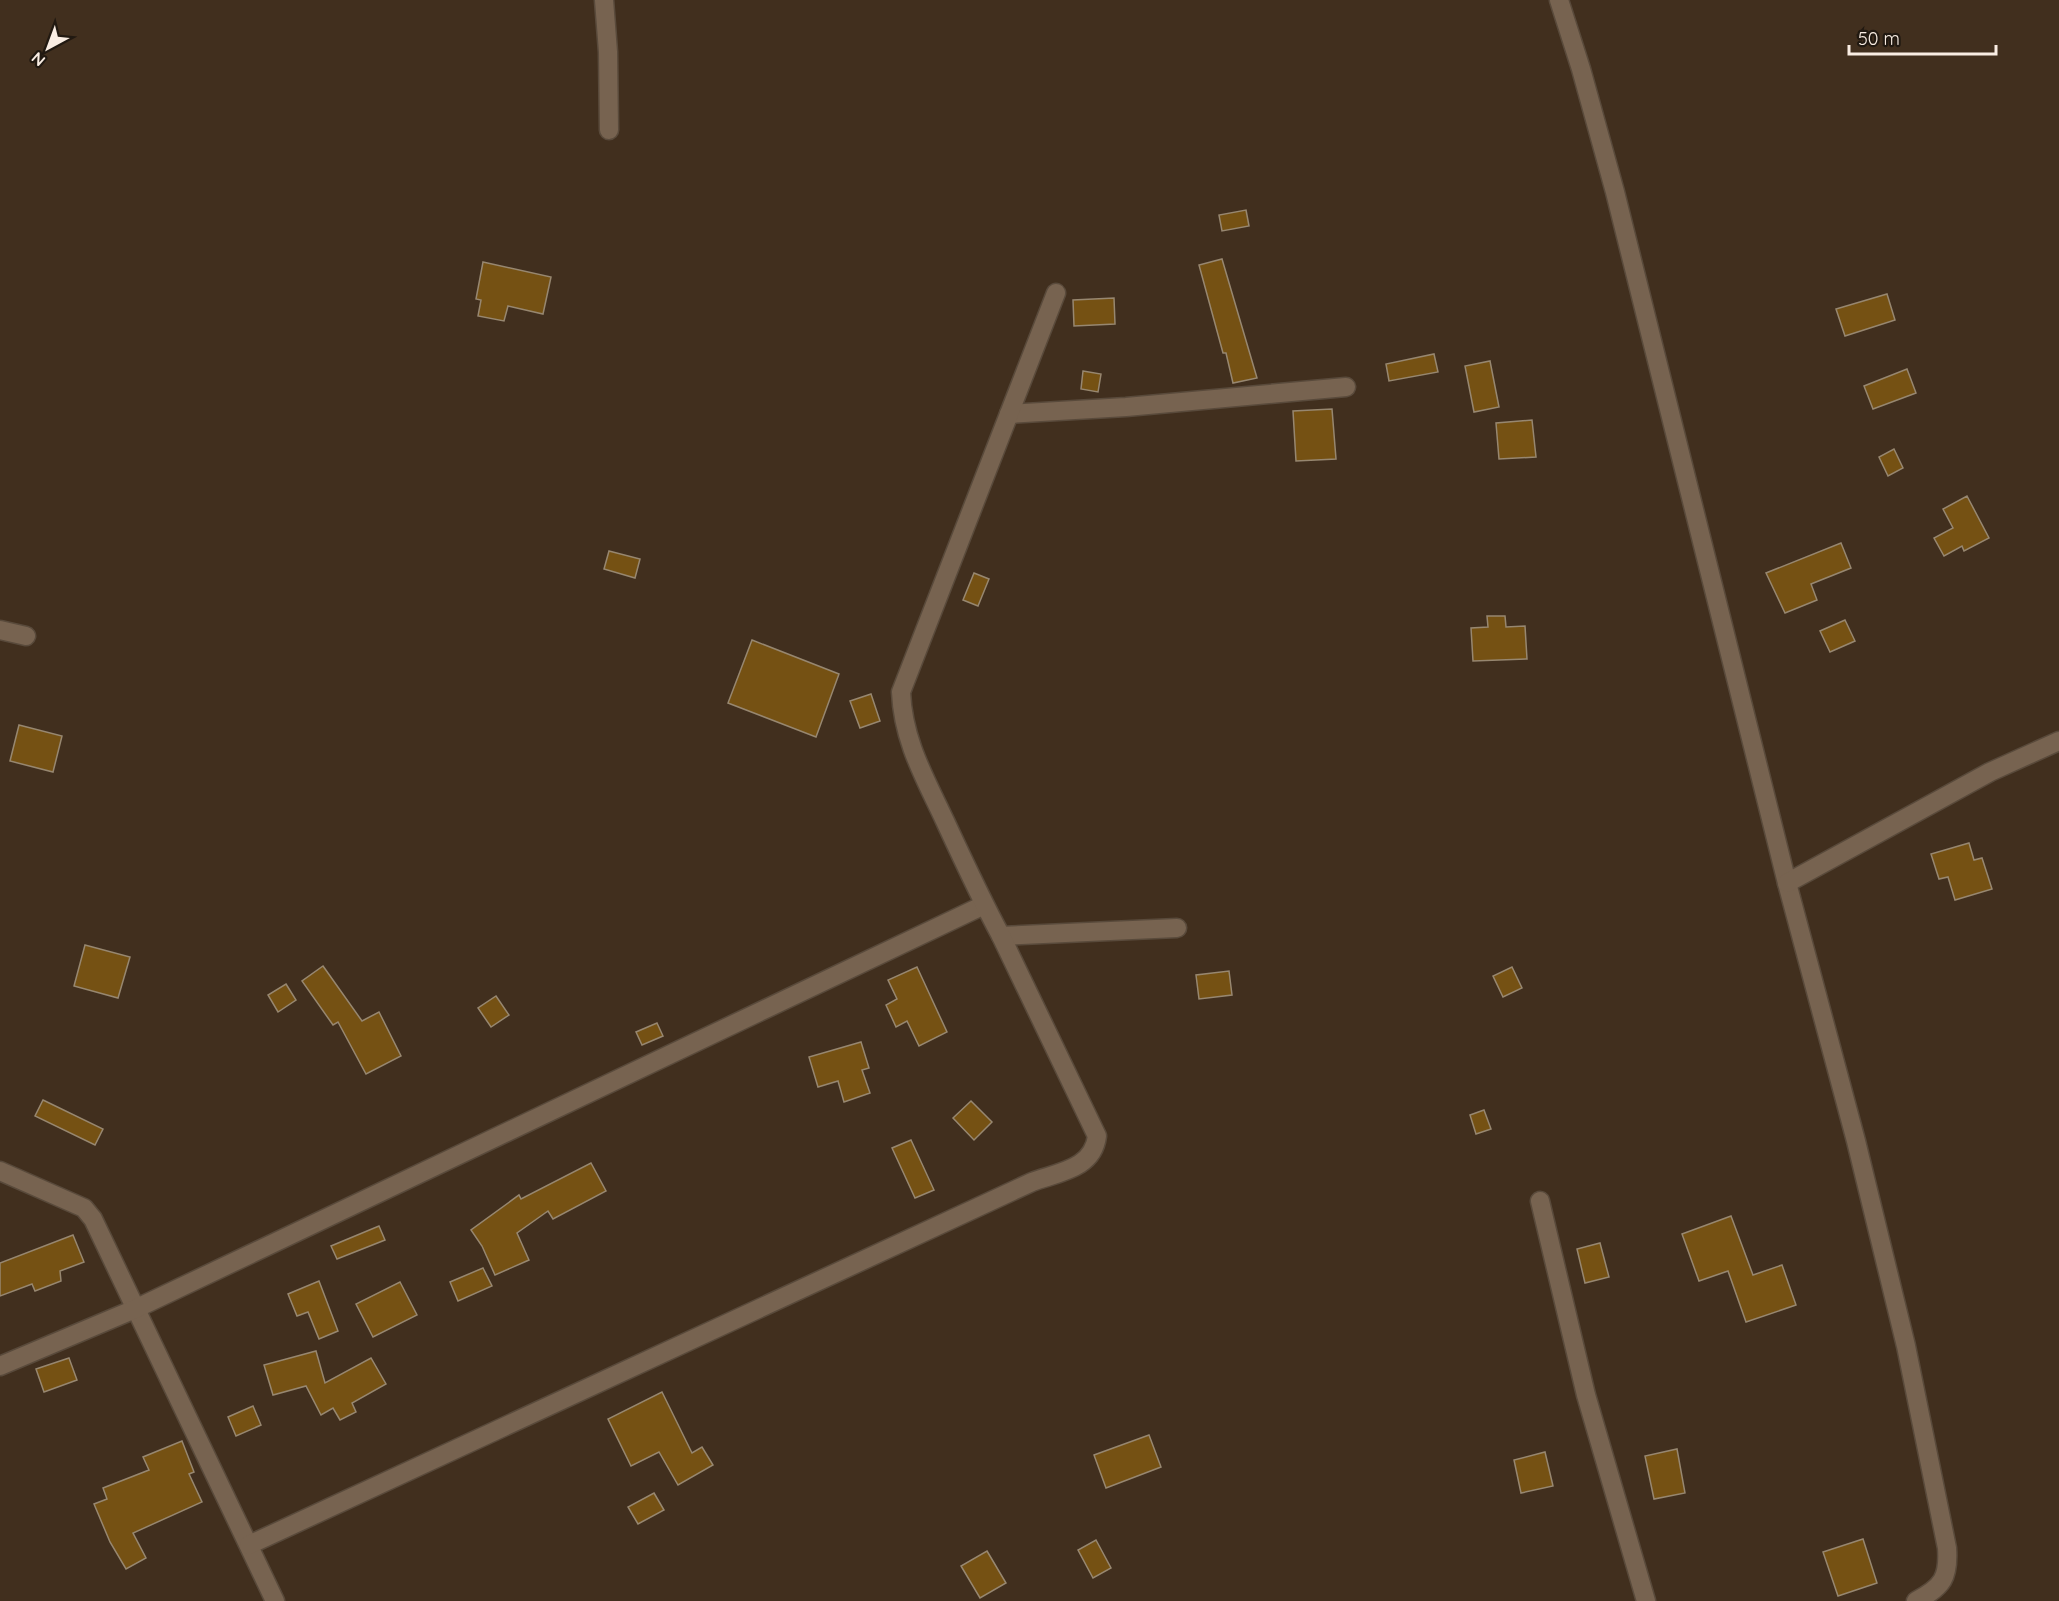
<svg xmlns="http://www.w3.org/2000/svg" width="2059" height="1601" viewBox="0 0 2059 1601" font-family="Quicksand,sans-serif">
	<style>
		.building { fill: #755113; stroke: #978770; stroke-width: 1.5 }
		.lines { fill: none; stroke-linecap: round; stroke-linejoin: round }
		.minor-casing { stroke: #594a3b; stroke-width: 21 }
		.minor { stroke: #776350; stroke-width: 18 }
	</style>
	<rect width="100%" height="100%" fill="#412f1e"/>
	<g class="building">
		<path d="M1246,210L1249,226L1222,231L1219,215Z"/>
		<path d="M1222,259L1257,378L1233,383L1226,353H1223L1199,265Z"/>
		<path d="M483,262L551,277L543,314L508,306L504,321L478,316L481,300L476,299Z"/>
		<path d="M1887,294L1895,320L1845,336L1836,309Z"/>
		<path d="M1114,298L1115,324L1074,326L1073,300Z"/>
		<path d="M1434,354L1438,372L1389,381L1386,364Z"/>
		<path d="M1490,361L1499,407L1474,412L1465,366Z"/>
		<path d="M1907,369L1916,393L1873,409L1864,386Z"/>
		<path d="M1083,371L1101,374L1098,392L1081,389Z"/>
		<path d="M1332,409L1336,459L1296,461L1293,411Z"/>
		<path d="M1532,420L1536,457L1499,459L1496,423Z"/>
		<path d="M1894,449L1903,468L1888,476L1879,457Z"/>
		<path d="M1967,496L1989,538L1964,551L1962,546L1944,556L1934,538L1953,528L1943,509Z"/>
		<path d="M1841,543L1851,568L1811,584L1817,600L1785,613L1766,573Z"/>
		<path d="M609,551L640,559L635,578L604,569Z"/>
		<path d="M974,573L989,579L978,606L963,600Z"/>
		<path d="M1487,616H1505L1506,627L1525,626L1527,659L1473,661L1471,628L1488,627Z"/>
		<path d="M1845,620L1855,641L1830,652L1820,631Z"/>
		<path d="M752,640L839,674L816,737L728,703Z"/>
		<path d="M871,694L880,721L860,728L850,701Z"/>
		<path d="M19,725L62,736L53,772L10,761Z"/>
		<path d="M1969,843L1974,860L1982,858L1992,889L1955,900L1948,877L1939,879L1931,854Z"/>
		<path d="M85,945L130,957L118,998L74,986Z"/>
		<path d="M323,966L362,1021L379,1012L401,1056L366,1074L338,1022L333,1025L302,981Z"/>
		<path d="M917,967L947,1032L919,1046L907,1021L896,1027L886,1005L897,999L888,980Z"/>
		<path d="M1512,967L1522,988L1503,997L1493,976Z"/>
		<path d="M1229,971L1232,995L1199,999L1196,975Z"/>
		<path d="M286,984L296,1000L278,1012L268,995Z"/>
		<path d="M496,996L509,1015L491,1027L478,1008Z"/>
		<path d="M657,1023L663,1036L642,1045L636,1032Z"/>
		<path d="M861,1042L869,1068L862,1070L870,1093L844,1102L838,1081L818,1087L809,1057Z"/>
		<path d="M43,1100L103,1129L95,1145L35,1116Z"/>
		<path d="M971,1101L992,1122L974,1140L953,1118Z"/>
		<path d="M1484,1110L1491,1129L1476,1134L1470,1115Z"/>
		<path d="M911,1140L934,1190L915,1198L892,1148Z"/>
		<path d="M591,1163L606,1191L553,1219L548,1211L517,1233L529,1260L495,1275L482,1246L471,1230L519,1195L521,1199Z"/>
		<path d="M1731,1216L1753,1275L1782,1265L1796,1305L1746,1322L1728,1271L1699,1281L1682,1234Z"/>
		<path d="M379,1226L385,1240L337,1259L331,1246Z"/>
		<path d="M73,1235L84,1262L60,1271L61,1281L35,1291L32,1284L0,1296V1263Z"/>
		<path d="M1600,1243L1609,1277L1585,1283L1577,1249Z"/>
		<path d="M483,1268L492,1286L458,1301L450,1282Z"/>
		<path d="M319,1281L338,1331L319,1339L308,1312L297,1316L288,1294Z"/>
		<path d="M400,1282L417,1315L373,1337L356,1304Z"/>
		<path d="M316,1351L325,1383L371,1358L386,1384L352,1403L356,1412L340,1420L333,1408L321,1415L306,1386L273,1395L264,1365Z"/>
		<path d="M69,1358L77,1380L44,1392L36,1369Z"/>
		<path d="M662,1392L692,1453L702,1447L713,1465L678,1485L659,1452L631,1466L608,1419Z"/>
		<path d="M253,1406L261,1425L236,1436L228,1417Z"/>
		<path d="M1149,1435L1161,1467L1106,1488L1094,1455Z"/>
		<path d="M182,1441L194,1472L189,1474L202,1502L133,1533L146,1558L126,1569L110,1542L94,1504L107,1499L103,1488L149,1470L143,1457Z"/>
		<path d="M1677,1449L1685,1493L1654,1499L1645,1456Z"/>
		<path d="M1545,1452L1553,1486L1521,1493L1514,1460Z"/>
		<path d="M654,1493L664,1510L638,1524L628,1507Z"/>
		<path d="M1863,1539L1877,1583L1838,1596L1823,1552Z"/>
		<path d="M1096,1540L1111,1568L1093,1578L1078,1550Z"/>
		<path d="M987,1551L1006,1583L980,1598L961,1566Z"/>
	</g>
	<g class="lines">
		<g class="minor-casing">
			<g id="minor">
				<path d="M604,0L608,52L609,130"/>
				<path d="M1559,0L1581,69L1615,192L1787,883L1856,1141L1906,1346L1947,1548C1949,1577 1943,1587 1916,1601"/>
				<path d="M1009,414L1126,407L1346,387"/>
				<path d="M0,630L26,636"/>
				<path d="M1787,883L1990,772L2059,741"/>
				<path d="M1001,936L1177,928"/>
				<path d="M0,1171L84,1208L93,1219L275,1601"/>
				<path d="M1540,1201L1586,1395L1646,1601"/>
				<path d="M0,1366L135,1309L984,905"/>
				<path d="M249,1545L1032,1182C1059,1172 1093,1169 1097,1136L1001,936C981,899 963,860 945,821C925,778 903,741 901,692L1056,293"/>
			</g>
		</g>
		<use href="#minor" class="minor"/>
	</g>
	<g transform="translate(48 48) rotate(221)" stroke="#211911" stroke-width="4.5" paint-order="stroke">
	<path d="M0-4.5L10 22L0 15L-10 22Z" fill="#f9ede3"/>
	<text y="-9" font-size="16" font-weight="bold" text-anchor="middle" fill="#f9ede3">N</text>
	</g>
	<path d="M1849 45v9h147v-9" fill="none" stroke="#f9ede3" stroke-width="3"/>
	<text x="1858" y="45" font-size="18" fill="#f9ede3" stroke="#211911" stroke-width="4.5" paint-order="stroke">50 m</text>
</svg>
